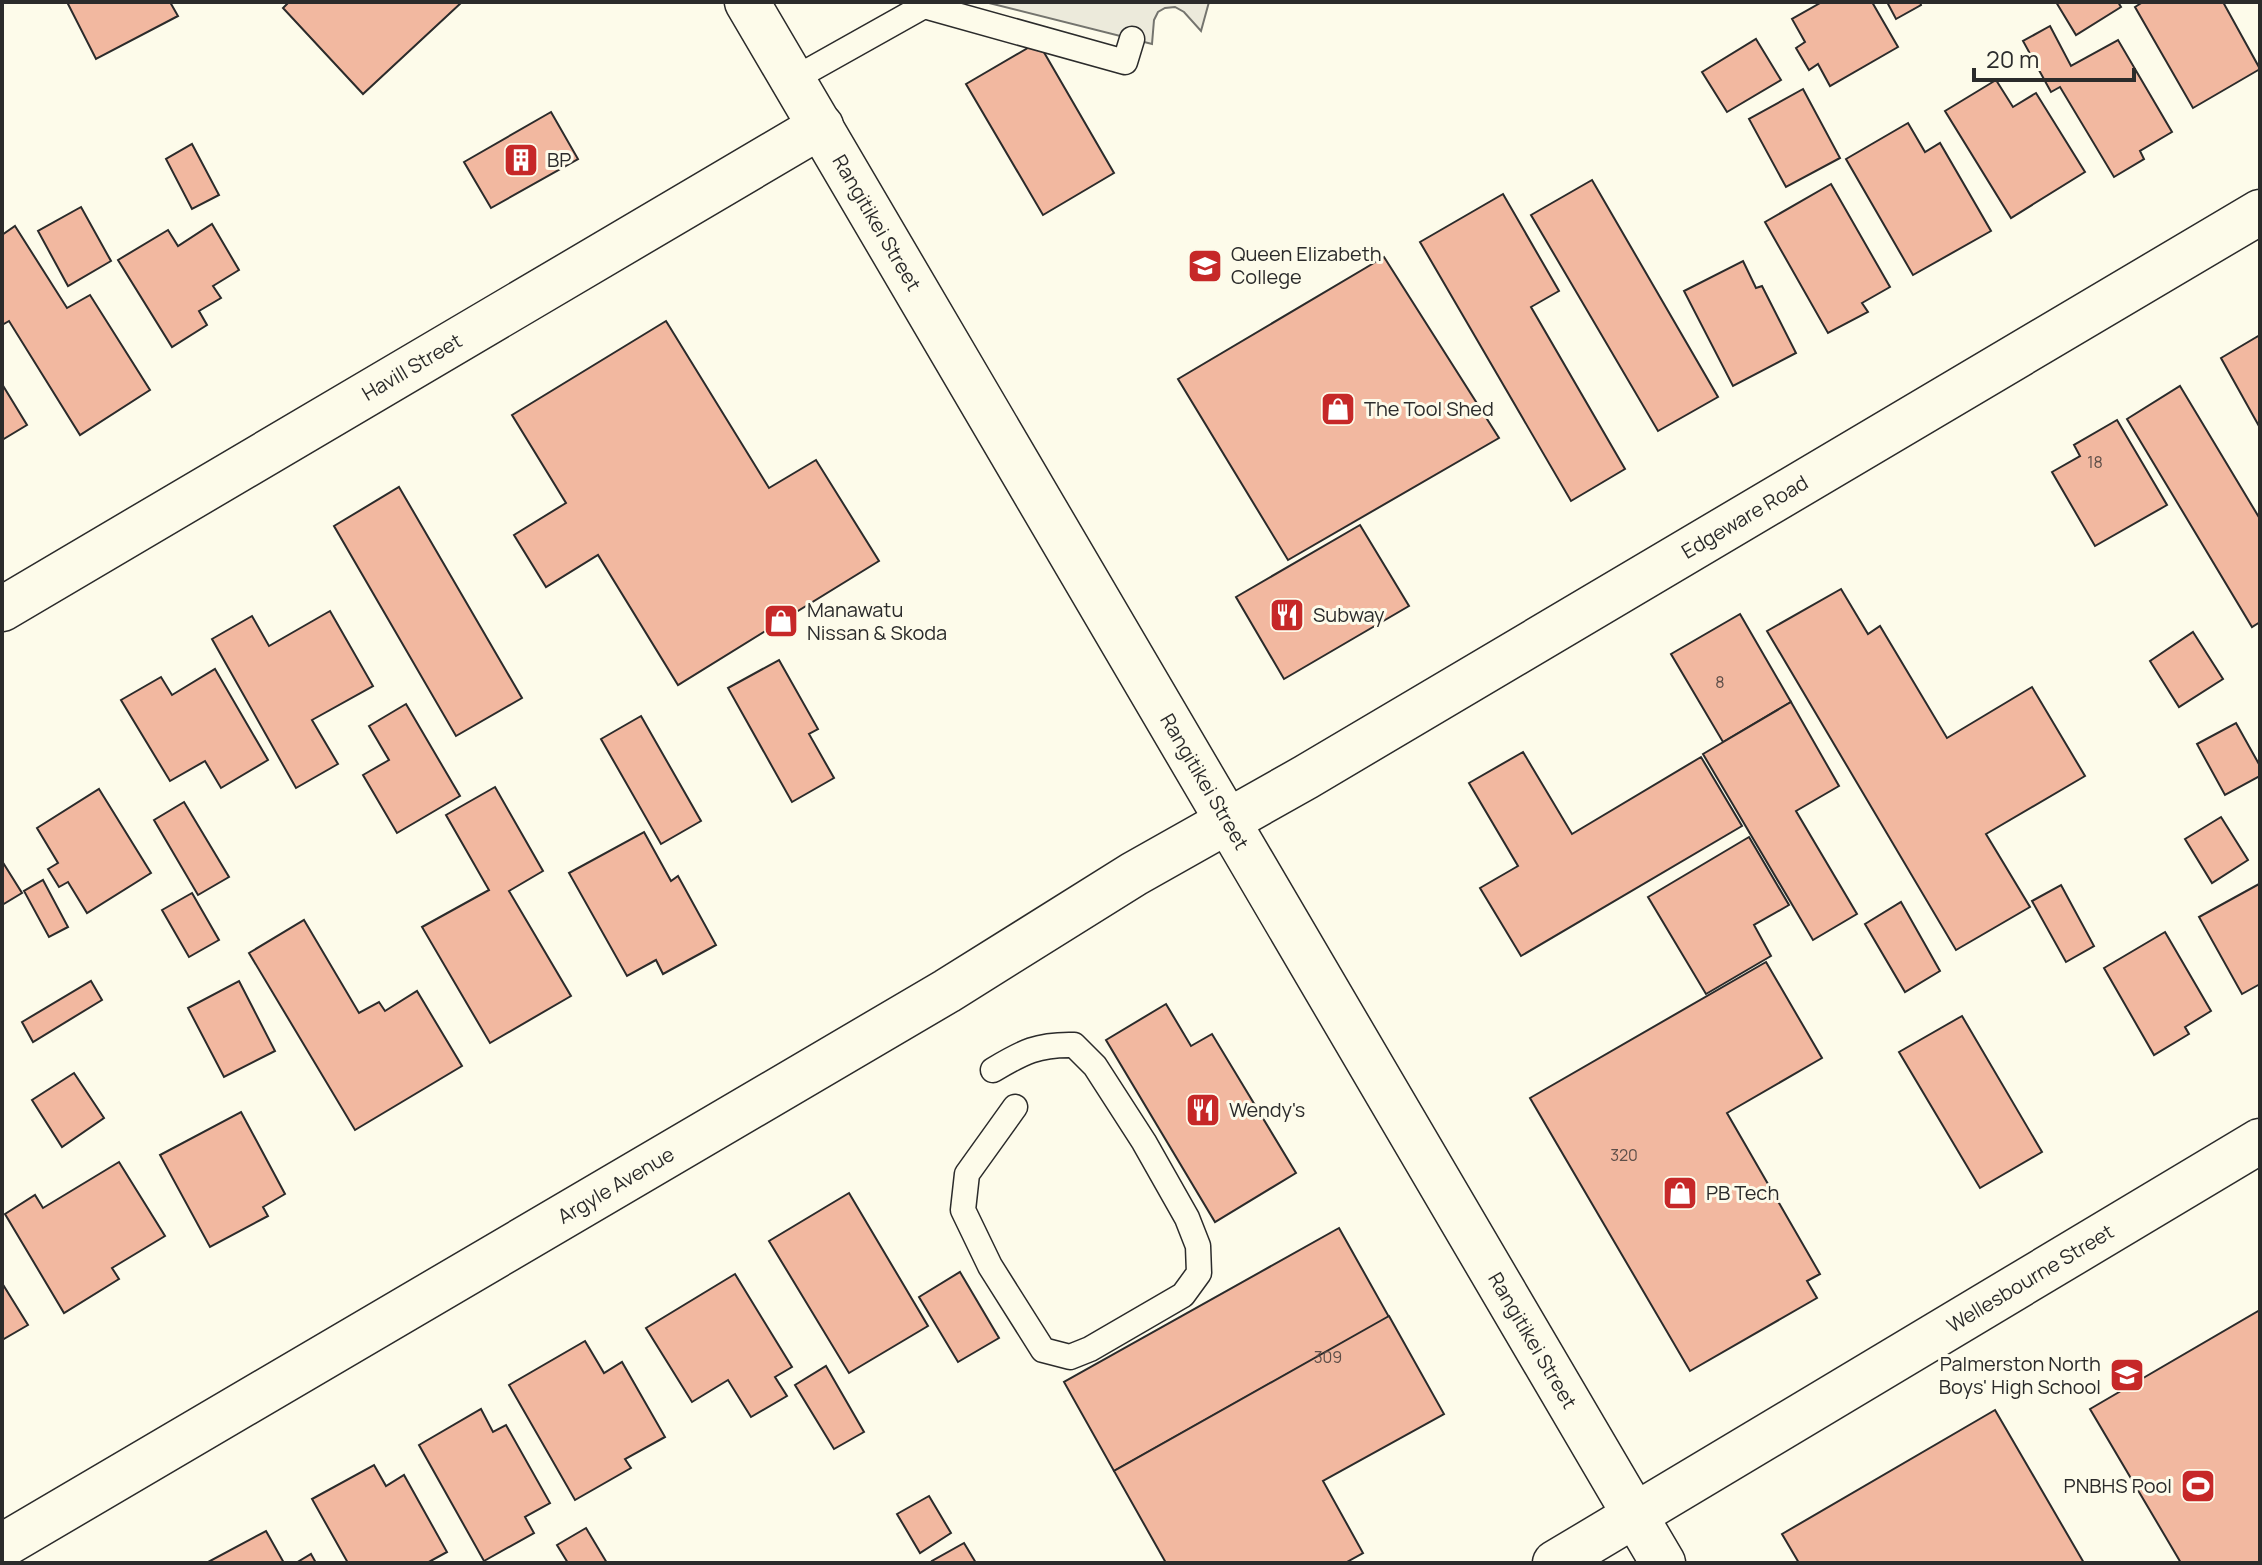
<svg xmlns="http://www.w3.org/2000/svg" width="2262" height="1565" viewBox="0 0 2262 1565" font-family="Manrope,sans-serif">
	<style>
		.parking { fill: #eceadb; stroke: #74746e; stroke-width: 2 }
		.building { fill: #f2b8a0; stroke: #2b2b2b; stroke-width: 2 }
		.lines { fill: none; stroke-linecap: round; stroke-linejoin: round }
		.service-casing { stroke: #2b2b2b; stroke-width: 27 }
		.minor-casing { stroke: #2b2b2b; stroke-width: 47 }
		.trunk-casing { stroke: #2b2b2b; stroke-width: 47 }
		.service { stroke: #fdfbea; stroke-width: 24 }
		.minor { stroke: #fdfbea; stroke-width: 44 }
		.trunk { stroke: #fdfbea; stroke-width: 44 }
		.labels { text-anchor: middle; stroke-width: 6; stroke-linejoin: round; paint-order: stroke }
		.number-label { font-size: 16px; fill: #5d4e48 }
		.poi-label { font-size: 20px; fill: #2b2b2b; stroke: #fdfbea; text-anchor: start }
		.street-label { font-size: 20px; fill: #2b2b2b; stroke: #fdfbea }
	</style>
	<rect width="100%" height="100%" fill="#fdfbea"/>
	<path class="parking" d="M985,2H1209L1201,31L1184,12L1175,7L1165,8L1158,12L1154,20L1152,44Z"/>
	<g class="building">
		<path d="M67,2H170L178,16L96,59Z"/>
		<path d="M289,2H462L363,94L283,8Z"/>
		<path d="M1822,2H1872L1898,47L1830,86L1818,64L1809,70L1796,48L1805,42L1792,19Z"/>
		<path d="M1887,2H1920L1921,5L1896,19Z"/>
		<path d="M2056,2H2118L2121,7L2076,35Z"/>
		<path d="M2143,2H2223L2260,69L2193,108L2135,7Z"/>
		<path d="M2050,26L2071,66L2118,40L2172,132L2140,151L2144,159L2114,177L2060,87L2051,92L2023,41Z"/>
		<path d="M1756,39L1781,80L1727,112L1702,72Z"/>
		<path d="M1038,42L1114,173L1043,215L966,84Z"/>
		<path d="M1996,80L2013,107L2036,93L2085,172L2011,218L1945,111Z"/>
		<path d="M1803,89L1840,158L1786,187L1749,119Z"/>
		<path d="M551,112L578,159L491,208L464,162Z"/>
		<path d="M1908,123L1925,152L1940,143L1991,231L1913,275L1846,159Z"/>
		<path d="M192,144L219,195L192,209L166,159Z"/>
		<path d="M1592,180L1718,397L1658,431L1531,215Z"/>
		<path d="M1831,184L1890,287L1862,303L1868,312L1828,333L1765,222Z"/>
		<path d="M1503,194L1559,291L1531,307L1625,469L1571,501L1420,242Z"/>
		<path d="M81,207L111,261L68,286L38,231Z"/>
		<path d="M212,224L239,270L213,286L221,298L199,311L207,325L172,347L118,260L168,230L178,246Z"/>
		<path d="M15,226L67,308L90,295L150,390L80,435L9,321L2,325V235Z"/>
		<path d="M1384,257L1499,438L1288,560L1178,379Z"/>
		<path d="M1743,261L1756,288L1762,286L1796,353L1733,386L1684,291Z"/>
		<path d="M666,321L769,488L816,460L879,561L678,685L598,555L546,587L514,535L566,503L512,415Z"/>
		<path d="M2260,335V428L2221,358Z"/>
		<path d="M2,384L27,425L2,440Z"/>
		<path d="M2180,386L2260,519V622L2252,627L2127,419Z"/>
		<path d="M2117,420L2167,505L2095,546L2052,472L2080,456L2074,445Z"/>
		<path d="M399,487L522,698L456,736L334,526Z"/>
		<path d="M1360,525L1409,606L1284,679L1236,597Z"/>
		<path d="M1841,589L1868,634L1880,626L1947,738L2032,687L2085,776L1986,834L2030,907L1956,950L1767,631Z"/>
		<path d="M330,611L373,686L312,720L338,764L296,788L212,639L252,616L269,646Z"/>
		<path d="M1740,614L1791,702L1723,742L1671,654Z"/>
		<path d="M2193,632L2223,679L2179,707L2150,661Z"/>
		<path d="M779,660L818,729L809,734L834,778L792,802L728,688Z"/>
		<path d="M215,669L268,760L221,788L205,761L170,781L121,700L161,677L172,695Z"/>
		<path d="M1791,702L1839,786L1796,811L1857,914L1813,940L1703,754Z"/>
		<path d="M406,704L460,796L397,833L363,775L389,760L369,726Z"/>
		<path d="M641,716L701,821L661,844L601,739Z"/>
		<path d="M2236,723L2260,766V776L2225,795L2197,744Z"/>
		<path d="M1523,752L1572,834L1701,757L1742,826L1521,956L1480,888L1518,866L1469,783Z"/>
		<path d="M495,787L543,871L509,891L571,996L490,1043L422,927L489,890L446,815Z"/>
		<path d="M99,789L151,873L87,913L68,882L59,887L48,869L58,863L37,828Z"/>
		<path d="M184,802L229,877L198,895L154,820Z"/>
		<path d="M2221,817L2248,860L2212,883L2185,839Z"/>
		<path d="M644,832L671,881L678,876L716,945L663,974L656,960L627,976L569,873Z"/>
		<path d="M1749,837L1789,905L1754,925L1771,956L1706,994L1648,897Z"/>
		<path d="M2,861L22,893L2,905Z"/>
		<path d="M43,880L68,927L49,937L24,891Z"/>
		<path d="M2259,884L2260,984L2242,994L2199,917Z"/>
		<path d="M2061,885L2094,946L2066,962L2032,901Z"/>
		<path d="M192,893L219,940L189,957L162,910Z"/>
		<path d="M1901,902L1940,971L1905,992L1865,924Z"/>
		<path d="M304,920L359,1013L379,1002L385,1011L417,991L462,1066L355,1130L249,953Z"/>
		<path d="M2165,932L2211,1011L2185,1027L2189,1034L2154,1055L2104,968Z"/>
		<path d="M1766,962L1822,1058L1727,1113L1820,1274L1807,1281L1817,1298L1690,1371L1530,1098Z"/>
		<path d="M91,981L102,1000L33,1042L22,1022Z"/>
		<path d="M239,981L275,1051L224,1077L188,1008Z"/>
		<path d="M1166,1004L1191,1046L1212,1034L1296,1173L1215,1222L1106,1040Z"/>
		<path d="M1962,1016L2042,1152L1980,1188L1899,1052Z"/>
		<path d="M74,1073L104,1118L62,1147L32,1100Z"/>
		<path d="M241,1112L285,1194L263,1207L268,1216L210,1247L160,1155Z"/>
		<path d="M119,1162L165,1236L112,1268L119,1279L64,1313L5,1214L35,1195L43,1208Z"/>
		<path d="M849,1193L928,1326L849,1373L769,1241Z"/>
		<path d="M1339,1228L1389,1317L1114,1471L1064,1382Z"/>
		<path d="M960,1272L999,1338L958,1362L919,1297Z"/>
		<path d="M735,1274L792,1367L775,1377L787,1396L751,1417L728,1380L692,1402L646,1328Z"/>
		<path d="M2,1283L28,1325L2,1340Z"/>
		<path d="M2260,1310V1563H2181L2090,1409Z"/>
		<path d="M1389,1316L1444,1414L1323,1481L1363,1553L1345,1563H1166L1114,1471Z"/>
		<path d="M585,1341L604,1373L622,1362L665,1437L625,1459L631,1468L575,1500L509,1385Z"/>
		<path d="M826,1366L864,1432L834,1449L795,1385Z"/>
		<path d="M481,1409L493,1432L506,1425L550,1503L525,1517L534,1533L484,1561L419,1445Z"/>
		<path d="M1995,1410L2084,1563H1799L1782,1534Z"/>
		<path d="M374,1465L386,1486L404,1475L447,1552L427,1563H348L312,1499Z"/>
		<path d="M929,1496L951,1533L920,1553L897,1514Z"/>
		<path d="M586,1528L607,1563H568L557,1545Z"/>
		<path d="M266,1531L284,1563H209L208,1562Z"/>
		<path d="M964,1543L976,1563H933L932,1561Z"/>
		<path d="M311,1554L316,1563H296Z"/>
	</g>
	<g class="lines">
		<g class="service-casing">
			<g id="service">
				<path d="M792,80L924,6L1125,62L1132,39"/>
				<path d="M993,1070C1023,1052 1038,1044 1074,1045L1095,1066L1144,1142L1187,1218L1198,1246L1199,1273L1183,1295L1090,1349L1070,1357L1043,1350L990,1266L963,1210L967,1174L1015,1107"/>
			</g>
		</g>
		<g class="minor-casing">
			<g id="minor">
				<path id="s1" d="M2,609L821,126"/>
				<path id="s2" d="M2,1546L947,991L1134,874L1306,777L2260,212"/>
				<path id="s3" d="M1555,1563L2260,1141"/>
			</g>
		</g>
		<g class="trunk-casing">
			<g id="trunk">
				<path id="s4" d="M747,2L1663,1563"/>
			</g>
		</g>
		<use href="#service" class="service"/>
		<use href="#minor" class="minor"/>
		<use href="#trunk" class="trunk"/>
	</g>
	<defs>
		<g id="building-square" transform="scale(1.8)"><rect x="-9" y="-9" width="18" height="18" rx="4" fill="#c62828" stroke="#fdfbea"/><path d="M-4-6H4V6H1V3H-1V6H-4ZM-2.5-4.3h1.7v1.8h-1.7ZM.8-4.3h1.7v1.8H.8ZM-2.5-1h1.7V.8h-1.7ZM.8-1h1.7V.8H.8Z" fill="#fff"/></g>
		<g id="school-square" transform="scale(1.8)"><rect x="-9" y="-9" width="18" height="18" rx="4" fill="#c62828" stroke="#fdfbea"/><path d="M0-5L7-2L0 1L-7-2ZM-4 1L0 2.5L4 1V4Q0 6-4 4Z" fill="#fff"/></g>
		<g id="shop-square" transform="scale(1.8)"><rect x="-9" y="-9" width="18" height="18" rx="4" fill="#c62828" stroke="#fdfbea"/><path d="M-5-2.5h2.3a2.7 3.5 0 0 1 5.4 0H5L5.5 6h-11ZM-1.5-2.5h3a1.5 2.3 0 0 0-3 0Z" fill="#fff"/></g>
		<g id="restaurant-square" transform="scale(1.8)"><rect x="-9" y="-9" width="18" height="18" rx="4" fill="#c62828" stroke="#fdfbea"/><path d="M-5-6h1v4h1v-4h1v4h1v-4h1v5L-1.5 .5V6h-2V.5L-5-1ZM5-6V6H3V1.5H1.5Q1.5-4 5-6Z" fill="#fff"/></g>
		<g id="stadium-square" transform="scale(1.8)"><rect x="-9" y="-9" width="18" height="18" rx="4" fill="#c62828" stroke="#fdfbea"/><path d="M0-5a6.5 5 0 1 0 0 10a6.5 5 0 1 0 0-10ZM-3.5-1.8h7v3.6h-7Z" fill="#fff"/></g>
	</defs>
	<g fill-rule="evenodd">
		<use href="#building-square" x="521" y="160"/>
		<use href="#school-square" x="1205" y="266"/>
		<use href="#shop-square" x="1338" y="409"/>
		<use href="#restaurant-square" x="1287" y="615"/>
		<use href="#shop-square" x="781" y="621"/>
		<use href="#restaurant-square" x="1203" y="1110"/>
		<use href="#shop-square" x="1680" y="1193"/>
		<use href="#school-square" x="2127" y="1375"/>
		<use href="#stadium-square" x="2198" y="1486"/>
	</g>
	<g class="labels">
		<g class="number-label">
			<text x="2095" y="468">18</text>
			<text x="1720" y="688">8</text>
			<text x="1624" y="1161">320</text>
			<text x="1328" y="1363">309</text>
		</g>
		<g class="poi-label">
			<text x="547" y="167">BP</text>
			<text x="1231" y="261">Queen Elizabeth<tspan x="1231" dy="23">College</tspan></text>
			<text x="1364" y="416">The Tool Shed</text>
			<text x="807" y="617">Manawatu<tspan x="807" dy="23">Nissan &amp; Skoda</tspan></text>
			<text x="1313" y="622">Subway</text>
			<text x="1229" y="1117">Wendy's</text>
			<text x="1706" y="1200">PB Tech</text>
			<text x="2101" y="1371" text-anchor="end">Palmerston North<tspan x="2101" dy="23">Boys' High School</tspan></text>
			<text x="2172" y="1493" text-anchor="end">PNBHS Pool</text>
		</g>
		<g class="street-label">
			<text dy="7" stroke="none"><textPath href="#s4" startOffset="256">Rangitikei Street</textPath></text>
			<text dy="7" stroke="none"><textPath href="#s1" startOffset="476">Havill Street</textPath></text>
			<text dy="7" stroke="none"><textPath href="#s2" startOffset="2024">Edgeware Road</textPath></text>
			<text dy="7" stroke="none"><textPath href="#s4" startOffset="904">Rangitikei Street</textPath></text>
			<text dy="7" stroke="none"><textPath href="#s2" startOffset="712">Argyle Avenue</textPath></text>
			<text dy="7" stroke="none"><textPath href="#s3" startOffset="554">Wellesbourne Street</textPath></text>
			<text dy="7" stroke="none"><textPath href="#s4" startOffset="1552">Rangitikei Street</textPath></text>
		</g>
	</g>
	<rect width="2262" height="1565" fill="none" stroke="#2b2b2b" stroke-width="8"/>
	<path d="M1974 68v12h160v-12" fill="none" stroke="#2b2b2b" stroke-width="4"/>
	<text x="1986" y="68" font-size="24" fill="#2b2b2b" stroke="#fdfbea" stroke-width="6" paint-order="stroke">20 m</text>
</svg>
